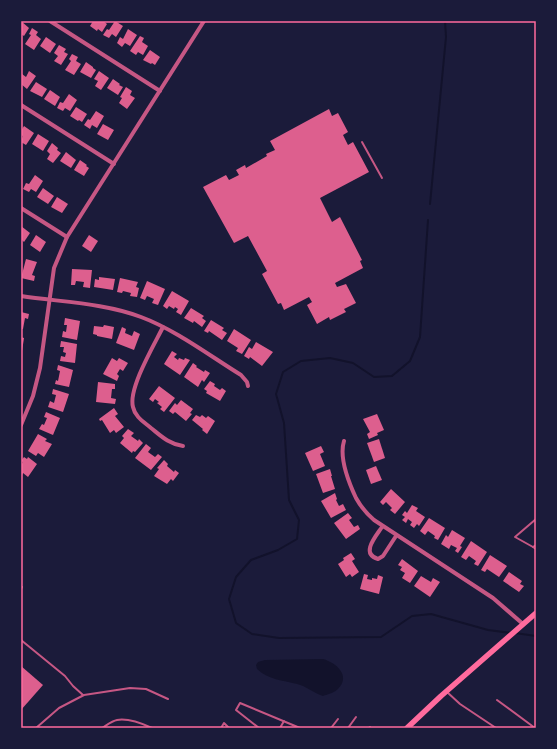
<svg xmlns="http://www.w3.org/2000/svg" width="557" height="749" viewBox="0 0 557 749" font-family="Montserrat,sans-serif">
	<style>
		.water { fill: #12122b }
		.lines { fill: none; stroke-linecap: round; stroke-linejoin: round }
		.stream { stroke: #12122b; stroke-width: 2 }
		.building { fill: #dd5f8e }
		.service { stroke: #c65784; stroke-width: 2 }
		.minor { stroke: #c65784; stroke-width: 4 }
		.secondary { stroke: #ff6b9d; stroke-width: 5.5 }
		.neatline { fill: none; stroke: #ff6b9d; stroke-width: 1.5 }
	</style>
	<rect width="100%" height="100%" fill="#1b1b3a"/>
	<path class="water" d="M323,659C337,663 351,676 338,689C334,693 328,694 323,696C314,693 306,686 297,684C282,680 269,680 257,669L256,665L258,662L265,660Z"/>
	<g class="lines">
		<g class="stream">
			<path d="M430,204L446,37L445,21"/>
			<path d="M428,220L420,337L410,361L392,376L374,377L353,363L330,358L301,361L283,372L276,394L284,423L289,500L299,520L297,539L278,550L251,560L236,577L229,599L236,623L252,634L279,638L381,637L412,616L431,614L488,630L511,633"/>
			<path d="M515,633L536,636"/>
		</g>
	</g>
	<g class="building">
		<path d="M21,21L29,28L24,36L21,34Z"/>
		<path d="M93,21H103L107,24L102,32L98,29L97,31L90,26Z"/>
		<path d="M115,21L123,26L116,37L112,34L109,38L103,35L107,29L109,30Z"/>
		<path d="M32,28L38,32L36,35L41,39L34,50L25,44L31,35L29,34Z"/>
		<path d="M128,29L137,35L130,46L125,43L122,47L117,43L120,37L123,39Z"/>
		<path d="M140,36L144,38L142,42L148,46L143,55L138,52L136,55L130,51Z"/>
		<path d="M46,37L56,44L50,53L40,46Z"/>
		<path d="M59,45L66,49L64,52L68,54L61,65L54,61L58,56L54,53Z"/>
		<path d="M150,50L160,57L155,65L152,63L151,64L143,60Z"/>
		<path d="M72,54L78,57L76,61L81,64L74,75L65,70L71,61L69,59Z"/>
		<path d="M86,62L93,67V68L96,70L91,78L80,72Z"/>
		<path d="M29,71L36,76L27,89L21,84V76L22,74L26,77Z"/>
		<path d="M99,71L109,78L101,90L95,86L98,81L94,79Z"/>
		<path d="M113,79L120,84L119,85L123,87L118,95L107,88Z"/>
		<path d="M36,82L47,89L42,97L30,91Z"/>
		<path d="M126,87L132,91L130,95L135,98L127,109L119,103L122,98L120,97Z"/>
		<path d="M50,90L60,97L55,106L44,99Z"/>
		<path d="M69,94L77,100L70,111L65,108L63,111L57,108L60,102L63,103Z"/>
		<path d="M76,107L87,114L82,122L79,120L78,121L70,116Z"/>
		<path d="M329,109L332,116L338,113L348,132L343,135L348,145L353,142L369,172L320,198L332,222L340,217L362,260L360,261L363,268L335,283L337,287L346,284L356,303L344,309L346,312L330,320L329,317L317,324L307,305L312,302L309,297L284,310L281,303L278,304L262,274L267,271L248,236L234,243L203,187L226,175L229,180L239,175L236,170L245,165L246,168L267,156L266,154L275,150L270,141Z"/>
		<path d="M96,111L104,116L97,128L92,125L90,129L84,125L88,119L90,120Z"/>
		<path d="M103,124L114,130L108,140L97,134Z"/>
		<path d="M24,126L34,133L26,145L21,142L23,136L21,135V131Z"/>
		<path d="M38,134L49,141L43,151L32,144Z"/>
		<path d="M52,143L58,148L57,150L61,153L53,163L47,159L50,154L47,151Z"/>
		<path d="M66,152L76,160L71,168L60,161Z"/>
		<path d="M80,160L87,165L86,166L89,168L84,176L74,170Z"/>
		<path d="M35,175L43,181L36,192L31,189L29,192L23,189L26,183L29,184Z"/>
		<path d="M43,188L54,196L48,204L37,197Z"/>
		<path d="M57,197L68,204L62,213L51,207Z"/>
		<path d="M21,226L30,233L24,242L21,239Z"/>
		<path d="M36,235L46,242L40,252L30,245Z"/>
		<path d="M89,235L98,241L91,252L82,246Z"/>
		<path d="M26,259L37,262L32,275L35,276L34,281L21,278Z"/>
		<path d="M72,269L92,270L90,288L83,287L84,282L76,281L75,285H71Z"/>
		<path d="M99,277L115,279L113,290L94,287L95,279L99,280Z"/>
		<path d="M120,278L138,282L136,287L139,288L137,297L130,296L131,293L123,291L122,293L117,292Z"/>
		<path d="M147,281L165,289L158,305L152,303L154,299L147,296L145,300L140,298Z"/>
		<path d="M172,291L189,301L181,315L176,312L178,309L175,307L174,309L169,306L167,309L163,306Z"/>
		<path d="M191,308L204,316L202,318L206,321L202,327L194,321L193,323L184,318Z"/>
		<path d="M21,312L29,314L28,319L25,318L23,329H21Z"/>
		<path d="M65,318L80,321L77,340L62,337L63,331L66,332L67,325H64Z"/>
		<path d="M211,320L224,328L222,330L227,333L222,340L209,331L208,333L204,331Z"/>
		<path d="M104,325L114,327L112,339L97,336V335L93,334L94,326L103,327Z"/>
		<path d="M122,327L126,329L125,333L132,336L134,331L140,334L134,350L116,343Z"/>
		<path d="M234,329L251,340L242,354L236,351L238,348L227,341Z"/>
		<path d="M21,337L24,338L22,351H21Z"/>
		<path d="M61,341L77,344L75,363L60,361L61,356L65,357L66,353L63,352L64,347H60Z"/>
		<path d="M256,342L273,352L262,366L250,357L249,359L244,356L249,347L252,349Z"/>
		<path d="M172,351L177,354L174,357L178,360L179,358L184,360L185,358L190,360L180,375L164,364Z"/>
		<path d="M112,358L117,361L119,358L128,363L123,371L120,369L117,374L119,376L117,381L103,374Z"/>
		<path d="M193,363L197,366L196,367L204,372L205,370L210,373L204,382L202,380L198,387L184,377Z"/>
		<path d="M58,365L73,370L69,387L55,384L56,380L58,381L60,371L57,370Z"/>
		<path d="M210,381L215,384L214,386L220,390L222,388L226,391L220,401L206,393L207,391L204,389Z"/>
		<path d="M98,382L115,384V389H112L111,398L116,399L115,404L96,402Z"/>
		<path d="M159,386L175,398L164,412L160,409L162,407L157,403L159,402L155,399L153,402L149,399Z"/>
		<path d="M53,389L69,394L63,412L48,407L50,401L54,403L56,395L52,394Z"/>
		<path d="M181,400L193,409L190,413L192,414L186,421L175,412L173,414L169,411L175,403L177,405Z"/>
		<path d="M114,408L118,414L115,416L124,427L116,433L114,430L110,433L102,420L100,421L99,419Z"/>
		<path d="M46,412L60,418L53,435L39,429L42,424L44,425L47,418L44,417Z"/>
		<path d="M377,414L384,430L377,433L378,435L369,439L367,434L370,432L363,419Z"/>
		<path d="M196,415L200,417L202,415L206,418L208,416L215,421L207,434L202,430L203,429L192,420Z"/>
		<path d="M128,429L134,433L131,436L138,441L139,439L143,443L135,452L133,451L132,453L120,443L124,438L122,436Z"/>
		<path d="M38,434L47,439L45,441L52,444L44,457L38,453L36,456L28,451Z"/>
		<path d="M379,439L385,458L374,462L367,443Z"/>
		<path d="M146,444L151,448L148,452L155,457L158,454L162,457L151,470L135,458Z"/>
		<path d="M321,446L324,452L320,454L325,466L313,471L305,453Z"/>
		<path d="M24,457L27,459L28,457L37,464L28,477L23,473L21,477V466L23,462L21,461Z"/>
		<path d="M164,460L168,464L167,466L174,472L175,470L179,473L173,481L171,479L167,484L154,476L159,469L157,468Z"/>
		<path d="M376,466L382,480L371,484L366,470Z"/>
		<path d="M330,469L332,476H331L335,489L323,493L316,474Z"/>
		<path d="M391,489L405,502L395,514L390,510L392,508L386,502L383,505L380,502Z"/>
		<path d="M335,493L337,499L336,500L339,506L343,504L346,510L331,518L321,501Z"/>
		<path d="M412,505L418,508L416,511L425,517L419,526L417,524L414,528L410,525L412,522L408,519L406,523L402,520L405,517L402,515L405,511L407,513Z"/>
		<path d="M348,513L352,518L349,520L354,527L358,525L360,529L346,539L334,523Z"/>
		<path d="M429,518L445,528L438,540L434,538L435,536L428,531L425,535L420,531Z"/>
		<path d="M452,530L465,538L460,546L462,547L458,553L455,551L457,548L451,545L449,549L441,544L446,535L448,537Z"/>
		<path d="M471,541L487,552L478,566L474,564L476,561L469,556L466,560L461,557Z"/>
		<path d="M351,553L355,559L352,561L359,572L352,577L350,574L346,577L338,564L344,560L343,558Z"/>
		<path d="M490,555L507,566L499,577L487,569L485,572L481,570Z"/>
		<path d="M402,559L418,571L410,583L402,578L405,573L400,570L402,567L398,565Z"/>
		<path d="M509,572L522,581L520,584L524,586L519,592L503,581Z"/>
		<path d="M364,574L368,575L367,579L372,580V578L377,579L378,575L383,577L379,594L360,589Z"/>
		<path d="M421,576L431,582L433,578L440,582L430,597L414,586Z"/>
		<path d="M21,666L43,685L21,710Z"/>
	</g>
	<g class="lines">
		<g class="service">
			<path d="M362,142L382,178"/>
			<path d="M536,545L533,547L536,549"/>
			<path d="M533,547L515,537L536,519"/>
			<path d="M21,589L22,587"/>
			<path d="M21,640L65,676L73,686L83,695"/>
			<path d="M447,692L460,704L496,728"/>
			<path d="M497,700L535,728"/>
			<path d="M21,727L22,728"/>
			<path d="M36,728L59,708L84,695L130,688L146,689L168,699"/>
			<path d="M102,728C107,725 112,721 117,720C128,718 141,723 152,728"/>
			<path d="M221,728L224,723L229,728"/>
			<path d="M259,728L236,710L240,703L300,728"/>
			<path d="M280,728L284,721"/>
			<path d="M331,728L338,719"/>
			<path d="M348,728L356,717"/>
			<path d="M369,728L370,727"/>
		</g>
		<g class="minor">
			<path d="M50,21L160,91"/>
			<path d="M21,105L114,164"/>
			<path d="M21,208L67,237"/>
			<path d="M21,296C60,302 105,303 141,317C176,330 210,356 241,375L247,382L248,386"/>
			<path d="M163,327C154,345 128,389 133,407C135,417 144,422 151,428C161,436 169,444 183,446"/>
			<path d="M21,425L33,396L40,368L54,268L67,237L204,21"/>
			<path d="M344,441C339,457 349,483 356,498C361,507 367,514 374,520L493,598L523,624"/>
			<path d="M382,527C376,536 360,554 378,559L383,556L396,536"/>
		</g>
		<path class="secondary" d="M407,728L441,696L536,613"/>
	</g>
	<rect width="557" height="749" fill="none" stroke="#1b1b3a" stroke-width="44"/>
	<rect x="22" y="22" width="513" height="705" class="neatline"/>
</svg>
